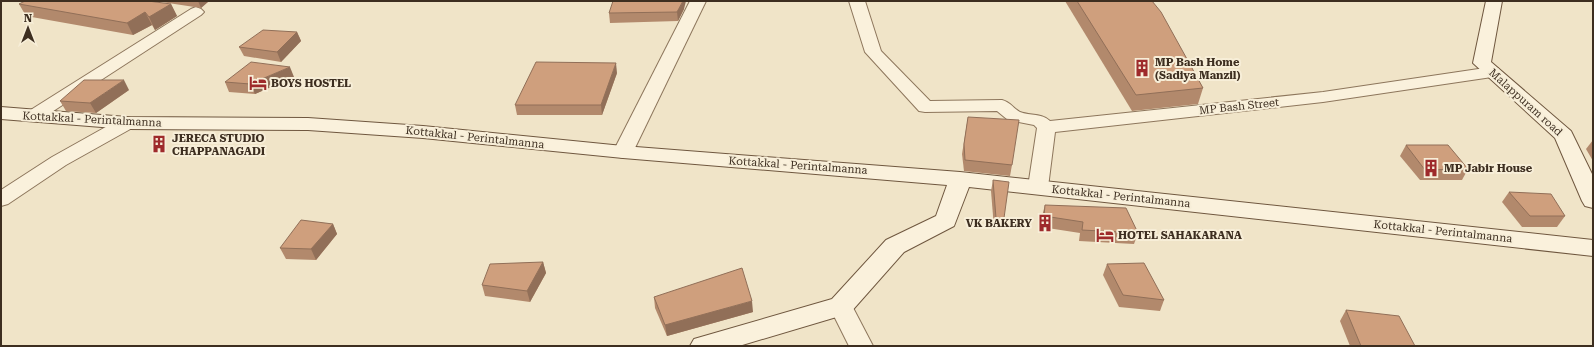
<svg xmlns="http://www.w3.org/2000/svg" width="1594" height="347" viewBox="0 0 1594 347" font-family="'Roboto Serif',serif">
	<style>
		.lines { fill: none; stroke-linecap: round; stroke-linejoin: round }
		.street-casing { stroke: #8d765c; stroke-width: 2 }
		.secondary-casing { stroke: #6f573f; stroke-width: 2 }
		.street { fill: #faf1dc; fill-rule: evenodd }
		.secondary { fill: #faf1dc; fill-rule: evenodd }
		.wall { fill: #b2896c }
		.shaded-wall { fill: #916f58 }
		.building { fill: #cf9f7d; stroke: #916f58 }
		.labels { text-anchor: middle; stroke-width: 4; stroke-linejoin: round; paint-order: stroke }
		.poi-label { font-size: 11px; font-weight: bold; fill: #3d2e20; stroke: #f7eed8; text-anchor: start }
		.street-label { font-size: 11px; fill: #3d2e20; stroke: #f7eed8 }
	</style>
	<rect width="100%" height="100%" fill="#f0e4c8"/>
	<g class="lines">
		<g class="street-casing">
			<g id="street">
				<path d="M690,1H706L633,152L630,156L623,158L616,156L613,152Z"/>
				<path d="M849,1H865L881,51L930,101L1002,100C1010,102 1013,108 1020,112C1030,116 1042,113 1050,121L1323,92L1492,67L1498,68L1501,72L1498,76L1492,77L1323,102L1055,132L1048,187L1045,192L1038,193L1031,192L1028,187L1037,128L1034,125L1008,120L997,111L925,112L919,111L865,52Z"/>
				<path d="M196,7L201,9L204,12L201,15L41,119L35,120L29,119L26,115L29,111L191,9Z"/>
				<path d="M127,117L134,119L136,123L134,127L66,165L8,204L1,206V190L52,157L120,119Z"/>
				<path d="M841,297L849,300L873,346H849L829,306L833,300Z"/>
			</g>
		</g>
		<g class="secondary-casing">
			<g id="secondary">
				<path d="M1486,1H1502L1491,62L1571,131L1593,176V208L1585,206L1582,201L1555,138L1473,63Z"/>
				<path d="M1,107L127,117L308,118L423,126L623,146L960,172L1593,240V256L969,187L954,226L904,252L850,313L739,346H690L694,339L832,299L886,240L936,216L947,185L623,158L423,138L308,130L127,129L1,119Z"/>
			</g>
		</g>
		<use href="#street" class="street"/>
		<use href="#secondary" class="secondary"/>
	</g>
	<g class="wall">
		<path d="M155,1H209L201,8Z"/>
		<path d="M1065,1H1152L1203,88L1198,104L1132,111Z"/>
		<path d="M19,4H171L177,16L155,30L152,25L133,35L26,16Z"/>
		<path d="M684,9L678,21L610,23L609,13Z"/>
		<path d="M297,32L301,41L281,62L244,56L239,47Z"/>
		<path d="M617,73L602,115H517L515,105Z"/>
		<path d="M294,77L255,94L229,92L225,82Z"/>
		<path d="M129,90L96,113L66,111L60,101Z"/>
		<path d="M968,117L1012,165L1010,176L964,171L962,154Z"/>
		<path d="M1593,140V161L1586,149Z"/>
		<path d="M1406,145L1468,169L1462,180H1420L1400,156Z"/>
		<path d="M993,180L1004,218L1002,229L994,228L991,191Z"/>
		<path d="M1509,192L1565,216L1557,227H1522L1502,202Z"/>
		<path d="M1045,205L1138,233L1134,244L1079,241L1080,233L1041,227L1042,216Z"/>
		<path d="M333,224L337,234L316,260L286,259L280,248Z"/>
		<path d="M543,262L546,273L530,302L485,296L482,285Z"/>
		<path d="M1107,264L1164,300L1160,311L1119,307L1103,275Z"/>
		<path d="M654,297L753,312L667,336L655,308Z"/>
		<path d="M1346,310L1415,346H1350L1340,321Z"/>
	</g>
	<g class="shaded-wall">
		<path d="M198,1H209L201,8Z"/>
		<path d="M683,1H686L684,9L678,21L677,12Z"/>
		<path d="M171,4L177,16L155,30L149,17Z"/>
		<path d="M145,12L152,25L133,35L127,23Z"/>
		<path d="M297,32L301,41L281,62L277,52Z"/>
		<path d="M616,63L617,73L602,115L601,105Z"/>
		<path d="M290,67L294,77L255,94L250,84Z"/>
		<path d="M124,80L129,90L96,113L90,103Z"/>
		<path d="M333,224L337,234L316,260L311,249Z"/>
		<path d="M543,262L546,273L530,302L527,291Z"/>
		<path d="M752,301L753,312L667,336L665,325Z"/>
	</g>
	<g class="building">
		<path d="M25,1H148L171,4L149,17L145,12L127,23L19,4Z"/>
		<path d="M613,1H683L677,12L609,13Z"/>
		<path d="M1077,1H1152L1161,12L1203,88L1136,95Z"/>
		<path d="M263,30L297,32L277,52L239,47Z"/>
		<path d="M251,62L290,67L250,84L225,82Z"/>
		<path d="M536,62L616,63L601,105H515Z"/>
		<path d="M84,80H124L90,103L60,101Z"/>
		<path d="M968,117L1019,120L1012,165L965,160L964,144Z"/>
		<path d="M1406,145H1448L1468,169L1425,170Z"/>
		<path d="M993,180L1009,182L1004,218H996Z"/>
		<path d="M1509,192L1551,194L1565,216H1530Z"/>
		<path d="M1045,205L1126,208L1138,233L1082,230L1083,222L1044,216Z"/>
		<path d="M301,220L333,224L311,249L280,248Z"/>
		<path d="M543,262L527,291L482,285L490,264Z"/>
		<path d="M1144,263L1164,300L1123,295L1107,264Z"/>
		<path d="M742,268L752,301L665,325L654,297Z"/>
		<path d="M1346,310L1399,316L1415,346H1361Z"/>
	</g>
	<defs>
		<g id="building-bare" transform="scale(1.38)"><path d="M-4-6H4V6H1V3H-1V6H-4ZM-2.5-4.3h1.7v1.8h-1.7ZM.8-4.3h1.7v1.8H.8ZM-2.5-1h1.7V.8h-1.7ZM.8-1h1.7V.8H.8Z" fill="#9e2a2b" stroke="#f7eed8" stroke-width="2.5" paint-order="stroke"/></g>
		<g id="hotel-bare" transform="scale(1.38)"><path d="M-6-4.5h1.5V1H6V5H4.5V3h-9V5H-6ZM-4 0a1.8 1.8 0 1 1 3.6 0ZM.5 0V-2.5h3Q6-2.5 6 0Z" fill="#9e2a2b" stroke="#f7eed8" stroke-width="2.5" paint-order="stroke"/></g>
	</defs>
	<g fill-rule="evenodd">
		<use href="#building-bare" x="1142" y="68"/>
		<use href="#hotel-bare" x="258" y="83"/>
		<use href="#building-bare" x="159" y="144"/>
		<use href="#building-bare" x="1431" y="168"/>
		<use href="#building-bare" x="1045" y="223"/>
		<use href="#hotel-bare" x="1105" y="235"/>
	</g>
	<g class="labels">
		<g class="poi-label">
			<text x="1155" y="66">MP Bash Home<tspan x="1155" dy="13">(Sadiya Manzil)</tspan></text>
			<text x="271" y="87">BOYS HOSTEL</text>
			<text x="172" y="142">JERECA STUDIO<tspan x="172" dy="13">CHAPPANAGADI</tspan></text>
			<text x="1444" y="172">MP Jabir House</text>
			<text x="1032" y="227" text-anchor="end">VK BAKERY</text>
			<text x="1118" y="239">HOTEL SAHAKARANA</text>
		</g>
		<g class="street-label">
			<text transform="translate(1526 102) rotate(42)" y="4">Malappuram road</text>
			<text transform="translate(1239 106) rotate(-6)" y="4">MP Bash Street</text>
			<text transform="translate(92 119) rotate(3)" y="4">Kottakkal - Perintalmanna</text>
			<text transform="translate(475 137) rotate(6)" y="4">Kottakkal - Perintalmanna</text>
			<text transform="translate(798 165) rotate(4)" y="4">Kottakkal - Perintalmanna</text>
			<text transform="translate(1121 196) rotate(6)" y="4">Kottakkal - Perintalmanna</text>
			<text transform="translate(1443 231) rotate(6)" y="4">Kottakkal - Perintalmanna</text>
		</g>
	</g>
	<rect width="1594" height="347" fill="none" stroke="#3d2e20" stroke-width="4"/>
	<g transform="translate(28 28)" stroke="#f7eed8" stroke-width="3" paint-order="stroke">
	<path d="M0-3L7 15L0 10L-7 15Z" fill="#3d2e20"/>
	<text y="-6" font-size="11" font-weight="bold" text-anchor="middle" fill="#3d2e20">N</text>
	</g>
</svg>
